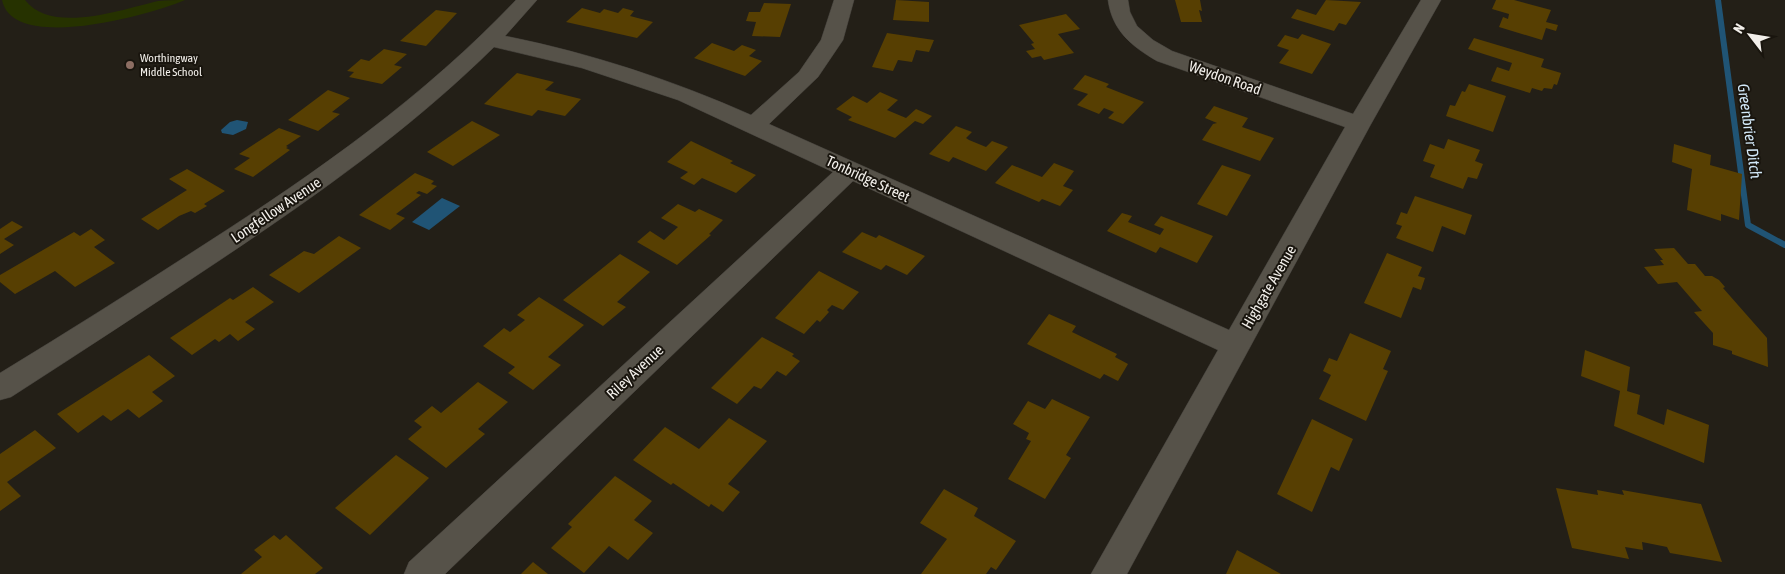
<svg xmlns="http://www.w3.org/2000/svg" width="1785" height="574" viewBox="0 0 1785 574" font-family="'Asap Condensed',sans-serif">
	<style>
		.green { fill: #263200 }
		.water { fill: #205475 }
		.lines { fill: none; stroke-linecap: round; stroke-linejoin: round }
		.stream { stroke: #205475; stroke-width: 6 }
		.building { fill: #573f02 }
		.street-casing { stroke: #3f3c37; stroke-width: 1 }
		.street { fill: #565249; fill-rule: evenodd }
		.education-dot { fill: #8d6e63; stroke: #19150e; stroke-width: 2 }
		.labels { text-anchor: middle; stroke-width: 4; stroke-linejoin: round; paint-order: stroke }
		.far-poi-label { font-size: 12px; fill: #f2efea; stroke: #19150e; text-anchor: start }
		.street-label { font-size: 15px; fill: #f2efea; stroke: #19150e }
		.water-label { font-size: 16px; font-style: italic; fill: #d2e8f8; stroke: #19150e }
	</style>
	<rect width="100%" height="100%" fill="#231f17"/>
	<path class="green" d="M2,0H25C52,35 123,9 158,1C166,0 176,0 185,0C153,14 13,54 2,0Z"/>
	<g class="water">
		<path d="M237,120L248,122L246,129L233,135L222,133L221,130L230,122Z"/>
		<path d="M442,198L460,206L429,230L412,222Z"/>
	</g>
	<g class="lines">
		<path class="stream" d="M1718,0L1748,225L1785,245"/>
	</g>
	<g class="building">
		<path d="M896,0L929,2V22L893,20Z"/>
		<path d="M1175,0H1200L1202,11L1199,10L1202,22H1181Z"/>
		<path d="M1326,0L1361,2L1346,25L1339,23L1334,31L1291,18L1297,9L1316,15Z"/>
		<path d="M1496,0H1514L1551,10L1546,22L1558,25L1556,31L1546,28L1542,40L1499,27L1503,17L1508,19L1509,14L1492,9Z"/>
		<path d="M764,3L791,4L780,37L752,36L756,22L746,21L749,12H760Z"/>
		<path d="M582,8L600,13L604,9L618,13L623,8L634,11L630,16L653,22L637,38L566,22Z"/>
		<path d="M436,10L457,13L426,46L400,41Z"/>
		<path d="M1066,14L1080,29L1058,34L1074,53L1044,60L1041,56L1032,58L1026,51L1035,49L1031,44L1034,43L1019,25Z"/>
		<path d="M887,33L934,40L929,52L916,50L912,62L898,60L893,71L872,67Z"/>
		<path d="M1302,34L1331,44L1312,74L1279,63L1289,50L1277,46L1285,35L1298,39Z"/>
		<path d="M1474,38L1544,59L1541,67L1561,73L1557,85L1554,84L1552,89L1544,88L1542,91L1532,88L1530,93L1491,81L1497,67L1509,71L1512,63L1468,49Z"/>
		<path d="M712,43L734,51L742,45L756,50L749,56L762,61L745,76L694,58Z"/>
		<path d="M384,49L407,54L394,65L402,67L382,84L349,77L354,72L347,71L361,59L369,61Z"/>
		<path d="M517,73L554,82L545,90L581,99L565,116L538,110L532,116L484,104Z"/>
		<path d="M1085,75L1109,84L1106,87L1144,102L1123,124L1108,118L1114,112L1104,108L1099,114L1077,105L1088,94L1073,89Z"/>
		<path d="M1469,84L1506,96L1493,132L1446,116L1450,105L1455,106L1462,91L1465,92Z"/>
		<path d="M328,90L350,98L332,112L340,114L318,131L288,120Z"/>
		<path d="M880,92L898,100L887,110L906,118L916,109L932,116L923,124L915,121L895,138L848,120L852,117L836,109L853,96L867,103Z"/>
		<path d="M1214,106L1248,118L1242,127L1274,138L1260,161L1202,140L1213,124L1217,123L1205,118Z"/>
		<path d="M472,121L500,135L453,166L427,152Z"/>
		<path d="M956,126L972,132L966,138L969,140L986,147L992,141L1008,147L986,171L953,157L949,162L929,154Z"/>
		<path d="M279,128L301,136L286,146L288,147L286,148L290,150L253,177L234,169L250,158L239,154Z"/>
		<path d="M1448,139L1480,150L1475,161L1483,164L1477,179L1468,177L1463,189L1430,177L1435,165L1423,161L1430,144L1444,149Z"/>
		<path d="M691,141L733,161L730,163L756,175L736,193L702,178L694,185L680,178L688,172L667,162Z"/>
		<path d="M1674,144L1711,155L1710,165L1742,174L1739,220L1721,214V221L1687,210L1692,169L1672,162Z"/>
		<path d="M1054,163L1074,171L1063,186L1073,190L1060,206L1042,199L1039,202L995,183L1012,165L1042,177Z"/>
		<path d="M1222,165L1251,175L1227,216L1197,204Z"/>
		<path d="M187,169L225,191L204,204L207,206L195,213L191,211L179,216L158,230L141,219L187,190L169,179Z"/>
		<path d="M415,173L434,181L431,184L437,186L427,194L419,191L416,193L421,195L396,214L405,218L390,230L359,215Z"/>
		<path d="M1415,196L1472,215L1465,235L1442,226L1433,252L1396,238L1402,226L1396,224L1401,212L1407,214Z"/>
		<path d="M678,204L695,212L699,209L723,220L709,234L711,235L677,265L637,242L650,231L664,240L678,227L661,218Z"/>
		<path d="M1122,213L1132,216L1128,222L1158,234L1160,235L1164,229L1154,225L1161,216L1213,236L1197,263L1160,247L1156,253L1107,231Z"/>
		<path d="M12,221L23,227L4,239L14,245L0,254V229Z"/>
		<path d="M91,229L105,240L94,247L115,263L75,287L55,271L15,294L0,282V275L74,232L80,236Z"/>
		<path d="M862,232L876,238L879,235L925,256L907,275L886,265L881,270L842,252Z"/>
		<path d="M339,236L361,248L299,293L269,275L304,251L314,254Z"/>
		<path d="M1674,248L1688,264H1695L1705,276H1712L1719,280L1725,287L1723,288L1767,338L1768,367L1732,354V351L1713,345V333L1694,312L1702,311L1677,282L1658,284L1644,267L1664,265L1660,260H1663L1654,249Z"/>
		<path d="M1387,253L1422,267L1418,276L1425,278L1421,290L1413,287L1401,318L1364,303Z"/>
		<path d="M620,254L650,272L617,302L626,307L603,326L563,300Z"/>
		<path d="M819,271L859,292L843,310L832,305L827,310L829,312L820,322L817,320L804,334L775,318Z"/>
		<path d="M253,287L274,302L245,322L255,329L238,341L230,334L219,342L215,339L192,355L170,338L230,298L233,300Z"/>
		<path d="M539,297L584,325L548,357L561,365L533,390L508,373L515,367L483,346L504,328L510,332L525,320L517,315Z"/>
		<path d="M1049,314L1076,326L1072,332L1117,354L1115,357L1128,364L1118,381L1104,374L1100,379L1027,344Z"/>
		<path d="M1350,333L1391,351L1383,369L1388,371L1366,421L1319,399L1331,375L1323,371L1329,358L1337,361Z"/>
		<path d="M762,337L794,354L792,356L800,361L786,376L777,371L761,389L754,386L737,404L711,388Z"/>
		<path d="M1585,350L1630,367L1627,391L1640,395L1637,414L1664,425L1667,409L1709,425L1704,463L1614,426L1620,391L1581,376Z"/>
		<path d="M149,355L175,376L152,392L163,401L139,418L128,409L111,421L103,415L78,433L57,414Z"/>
		<path d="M478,382L508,402L478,429L485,434L446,468L408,439L422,427L414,421L432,406L441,413Z"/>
		<path d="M1052,399L1090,417L1066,455L1071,458L1045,499L1008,479L1031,441L1026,439L1029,433L1013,424L1028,401L1045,409Z"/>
		<path d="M729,418L767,441L728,484L740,492L723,512L711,504L709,507L673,483L671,485L633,460L665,427L699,449Z"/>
		<path d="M1312,419L1353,439L1339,471L1331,467L1312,512L1277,494Z"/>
		<path d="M35,430L56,448L7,482L21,496L0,511V454Z"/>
		<path d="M396,455L429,478L370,535L335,508Z"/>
		<path d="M615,476L652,501L634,520L653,533L628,560L609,546L584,573L551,548L572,527L568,524Z"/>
		<path d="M1556,488L1598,495L1597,490L1624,495L1622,490L1701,504L1722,562L1670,553L1667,547L1642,542L1643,550L1625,547L1629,559L1572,548Z"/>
		<path d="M944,489L978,508L974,516L1016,541L996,570L991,567L986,574H921L947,539L920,523Z"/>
		<path d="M274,535L280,540L286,535L323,568L315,574H241L262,557L254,550Z"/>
		<path d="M1237,550L1281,574H1226Z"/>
		<path d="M533,562L548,574H521Z"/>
	</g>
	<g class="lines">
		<g class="street-casing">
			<path id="street" d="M516,0H537L505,36C590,53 672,80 751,115L799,72L821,40L834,0H854L843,40L818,77L769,124L1229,330L1345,127L1157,61C1131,46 1112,30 1108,0H1128L1130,12L1137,26L1153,40L1172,51L1353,114L1421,0H1441L1371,124L1127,574H1091L1218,350L853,181L445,574H404L409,562L833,172L678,100L582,68L494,47C411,129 317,195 220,260C151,306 81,352 11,397L0,400V373C69,331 137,288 205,244C317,172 424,97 516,0Z"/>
		</g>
		<use href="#street" class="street"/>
	</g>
	<circle class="education-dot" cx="130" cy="65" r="5"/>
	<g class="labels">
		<g class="far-poi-label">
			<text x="140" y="62">Worthingway<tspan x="140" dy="14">Middle School</tspan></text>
		</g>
		<g class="street-label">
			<text transform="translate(1225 78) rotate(19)" y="5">Weydon Road</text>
			<text transform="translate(868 179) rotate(25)" y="5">Tonbridge Street</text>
			<text transform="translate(276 210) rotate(-34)" y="5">Longfellow Avenue</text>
			<text transform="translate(1269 287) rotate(-60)" y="5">Highgate Avenue</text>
			<text transform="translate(635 372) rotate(-43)" y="5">Riley Avenue</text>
		</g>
		<g class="water-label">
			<text transform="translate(1750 131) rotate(82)" y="6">Greenbrier Ditch</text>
		</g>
	</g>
	<g transform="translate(1750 35) rotate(301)" stroke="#19150e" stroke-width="4" paint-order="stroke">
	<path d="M0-4L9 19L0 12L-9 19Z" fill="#f2efea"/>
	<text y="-8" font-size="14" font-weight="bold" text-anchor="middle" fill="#f2efea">N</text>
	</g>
</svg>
